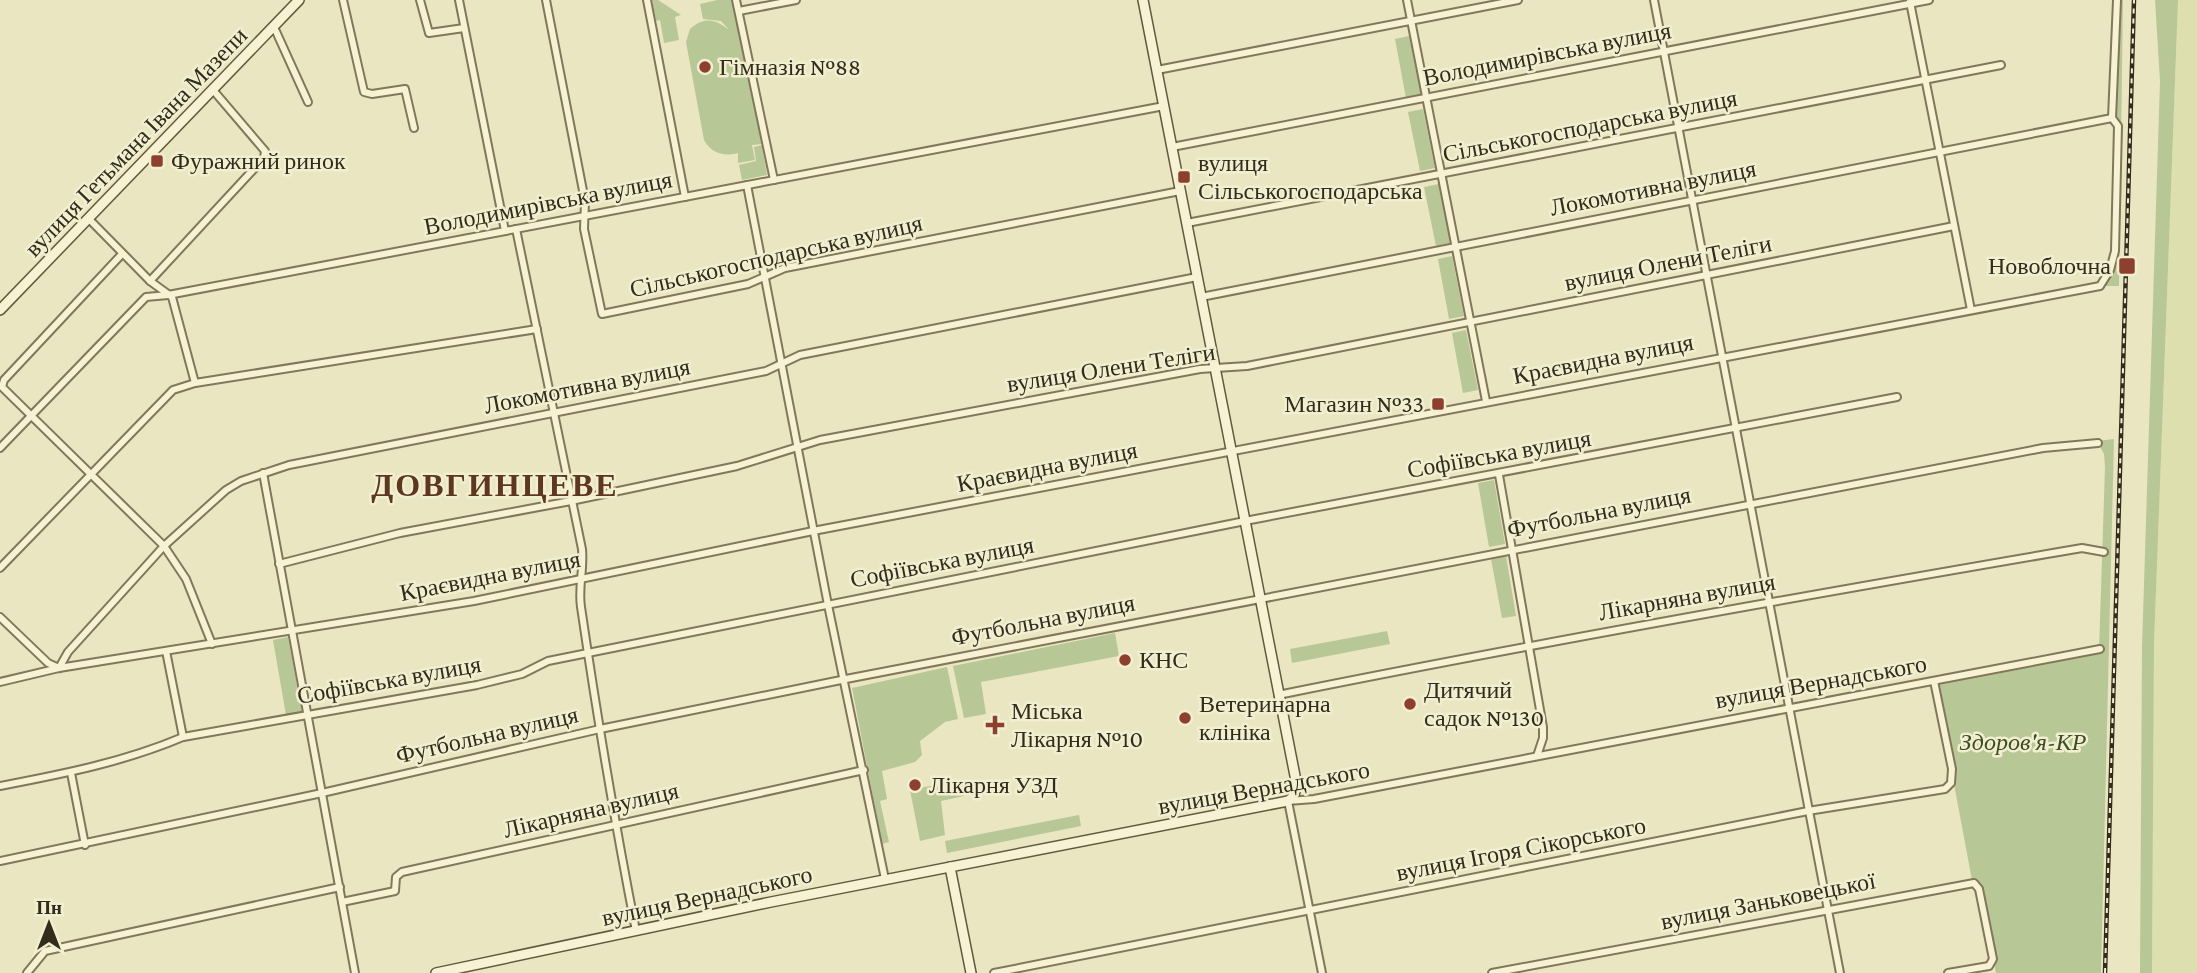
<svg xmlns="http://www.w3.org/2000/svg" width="2197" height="973" viewBox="0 0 2197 973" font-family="'Crimson Pro',serif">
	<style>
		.farmland { fill: #dedfaf }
		.green { fill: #b8c796 }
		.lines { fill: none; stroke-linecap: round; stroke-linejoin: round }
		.street-casing { stroke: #82775a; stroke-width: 10 }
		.secondary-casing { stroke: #64583d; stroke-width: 12 }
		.street { stroke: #f6f2d3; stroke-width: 6 }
		.secondary { stroke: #f6f2d3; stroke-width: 9 }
		.rail-casing { stroke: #332c1d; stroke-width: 4.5 }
		.rail { stroke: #f2efd0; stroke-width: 2; stroke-dasharray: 5; stroke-linecap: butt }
		.poi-dot { fill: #8d402e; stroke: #f2efd0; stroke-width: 2.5 }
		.labels { text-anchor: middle; stroke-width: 5; stroke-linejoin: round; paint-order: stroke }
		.street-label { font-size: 24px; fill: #332c1d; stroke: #f2efd0 }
		.poi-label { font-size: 24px; fill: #332c1d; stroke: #f2efd0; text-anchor: start }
		.park-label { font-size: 24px; font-style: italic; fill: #3c4e25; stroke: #f2efd0 }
		.district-label { font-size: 32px; font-weight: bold; letter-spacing: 2px; fill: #5d381f; stroke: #f2efd0 }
	</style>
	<rect width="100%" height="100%" fill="#eae6c1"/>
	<path class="farmland" d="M2178,0H2197V973H2152L2154,645Z"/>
	<g class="green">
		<path d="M652,0H658L681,15L675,17L679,40L664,43L660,20L656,21Z"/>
		<path d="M717,0H732L762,144L752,145L755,160L738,163V153C724,157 711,153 704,140L686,42L690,29C704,16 716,19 729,30L721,21L703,19L700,4Z"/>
		<path d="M2117,0H2123L2119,286H2100L2110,270L2115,251L2118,126L2112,118Z"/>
		<path d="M2155,0H2178L2154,645L2152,973H2140L2142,647L2160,81Z"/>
		<path d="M1409,36L1421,95L1406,98L1395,39Z"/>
		<path d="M1423,109L1435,168L1420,171L1408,112Z"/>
		<path d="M762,145L767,175L742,180L739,165L756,161L754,147Z"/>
		<path d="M1439,184L1450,243L1436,246L1424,187Z"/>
		<path d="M1452,256L1464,316L1449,319L1438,259Z"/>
		<path d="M1466,330L1478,390L1463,393L1452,333Z"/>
		<path d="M2114,439L2101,973H1996L1979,888L1972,880L1935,683L2099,651L2105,467L2104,454L2097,441Z"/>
		<path d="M1494,480L1505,544L1489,547L1478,483Z"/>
		<path d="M1506,556L1516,616L1502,618L1491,559Z"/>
		<path d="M1387,631L1390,644L1292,663L1290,649Z"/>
		<path d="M1115,633L1119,656L981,682L986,714L964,718L953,666Z"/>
		<path d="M288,637L302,712L286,715L273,640Z"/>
		<path d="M947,667L958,719L945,722L920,741L922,755L915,762L882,771L887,799L880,801L889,842L882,844L852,688Z"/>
		<path d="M961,780L964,796L941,801L945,835L920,841L910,790Z"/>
		<path d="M1079,815L1081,826L947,853L945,841Z"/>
	</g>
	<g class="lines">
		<g class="street-casing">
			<g id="street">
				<path d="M343,0L364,92L372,94L405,89L414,128"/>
				<path d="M420,0L429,33L464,28"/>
				<path d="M459,0L505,231"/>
				<path d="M546,0L585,201L584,229L602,314L748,284L785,268L1180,191"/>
				<path d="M647,0L685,197"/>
				<path d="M736,0L774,180"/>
				<path d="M1407,0L1486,401"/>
				<path d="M1654,0L1840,973"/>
				<path d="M1910,2L1971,310"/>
				<path d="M739,11L796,0"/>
				<path d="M274,27L308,102"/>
				<path d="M1157,70L1518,0"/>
				<path d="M1172,147L1929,0"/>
				<path d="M747,185L828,605L885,879"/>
				<path d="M88,218L150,281L172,297L195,383"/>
				<path d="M1187,223L2001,65"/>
				<path d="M516,229L582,549C584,569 578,588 581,607C597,716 615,824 636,931"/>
				<path d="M122,254L4,380L2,387L164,546L186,579L212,644"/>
				<path d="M150,281L264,158L265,151L213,90"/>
				<path d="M1201,297L2112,118"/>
				<path d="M0,448L146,297L168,295L1164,106"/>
				<path d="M263,473L355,973"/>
				<path d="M1499,475L1543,727V738L1537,756"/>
				<path d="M279,564L400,533L571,501L737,466L820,440L1200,369L1247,366L1954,226"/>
				<path d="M0,568L173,390L195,383L537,329"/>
				<path d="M0,617L48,663L59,668L68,652L164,546L226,490L241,481L289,465L766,371L800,355L1197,277"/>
				<path d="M166,651L183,737"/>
				<path d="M0,682L59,668L474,601L813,531L2100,286L2110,270L2115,251L2118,126L2112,118L2117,0"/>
				<path d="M1278,695C1545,641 1813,594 2082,548L2104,552"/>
				<path d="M71,773L85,845"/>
				<path d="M0,786C63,774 124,762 183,737L477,685L522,674L548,661L1245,521L1897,397"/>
				<path d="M0,861L322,793L600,729L846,679L2043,448L2098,443"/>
				<path d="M342,902L395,891L396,877L402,872L864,770"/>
				<path d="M27,973L45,951L340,887"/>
				<path d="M994,973L1808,811L1945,789L1951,783L1952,769L1934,681"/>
				<path d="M1322,973L1288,801L1314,799L2100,649"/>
				<path d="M1492,973L1974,883L1979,889L1993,959L1989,966L1948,973"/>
			</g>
		</g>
		<g class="secondary-casing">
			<g id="secondary">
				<path d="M0,310L299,0"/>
				<path d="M950,867L971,973"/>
				<path d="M436,973L771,902L1288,801L1293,797L1297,786L1143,0"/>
			</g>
		</g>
		<use href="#street" class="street"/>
		<use href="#secondary" class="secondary"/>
		<g class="rail-casing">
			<path id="rail" d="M2105,973L2134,0"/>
		</g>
		<use href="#rail" class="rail"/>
	</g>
	<g class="poi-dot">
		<circle cx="705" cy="67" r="7"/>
		<rect x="150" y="154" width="14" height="14" rx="3.5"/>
		<rect x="1177" y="170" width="14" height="14" rx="3.5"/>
		<rect x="2118" y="257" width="18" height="18" rx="3.5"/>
		<rect x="1431" y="397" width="14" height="14" rx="3.5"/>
		<circle cx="1125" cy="660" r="7"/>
		<circle cx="1410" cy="704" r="7"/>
		<circle cx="1185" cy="718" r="7"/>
		<path d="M991.5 714.5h7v7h7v7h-7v7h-7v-7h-7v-7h7z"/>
		<circle cx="915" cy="785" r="7"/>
	</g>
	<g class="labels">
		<g class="street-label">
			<text transform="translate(1547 54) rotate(-11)" y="8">Володимирівська вулиця</text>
			<text transform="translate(1590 126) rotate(-11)" y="8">Сільськогосподарська вулиця</text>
			<text transform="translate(136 142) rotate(-46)" y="8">вулиця Гетьмана Івана Мазепи</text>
			<text transform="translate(1653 188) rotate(-11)" y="8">Локомотивна вулиця</text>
			<text transform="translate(548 203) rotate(-11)" y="8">Володимирівська вулиця</text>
			<text transform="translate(776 256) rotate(-13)" y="8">Сільськогосподарська вулиця</text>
			<text transform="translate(1668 263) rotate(-11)" y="8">вулиця Олени Теліги</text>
			<text transform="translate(1603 359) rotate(-11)" y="8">Краєвидна вулиця</text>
			<text transform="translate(1111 368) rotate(-9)" y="8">вулиця Олени Теліги</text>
			<text transform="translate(587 386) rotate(-11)" y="8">Локомотивна вулиця</text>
			<text transform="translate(1499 454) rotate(-10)" y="8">Софіївська вулиця</text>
			<text transform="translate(1047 467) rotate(-11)" y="8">Краєвидна вулиця</text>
			<text transform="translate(1599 512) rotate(-11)" y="8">Футбольна вулиця</text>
			<text transform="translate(942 562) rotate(-11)" y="8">Софіївська вулиця</text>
			<text transform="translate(490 576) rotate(-11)" y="8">Краєвидна вулиця</text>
			<text transform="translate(1687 597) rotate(-10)" y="8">Лікарняна вулиця</text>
			<text transform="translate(1043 620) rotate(-11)" y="8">Футбольна вулиця</text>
			<text transform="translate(389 680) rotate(-10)" y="8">Софіївська вулиця</text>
			<text transform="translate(1821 682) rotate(-10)" y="8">вулиця Вернадського</text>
			<text transform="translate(487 735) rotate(-13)" y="8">Футбольна вулиця</text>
			<text transform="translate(1264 788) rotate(-10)" y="8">вулиця Вернадського</text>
			<text transform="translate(591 810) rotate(-13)" y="8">Лікарняна вулиця</text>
			<text transform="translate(1521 849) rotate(-11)" y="8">вулиця Ігоря Сікорського</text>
			<text transform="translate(707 896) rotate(-12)" y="8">вулиця Вернадського</text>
			<text transform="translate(1768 901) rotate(-11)" y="8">вулиця Заньковецької</text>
		</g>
		<g class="poi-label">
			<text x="719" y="75">Гімназія №88</text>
			<text x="171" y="169">Фуражний ринок</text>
			<text x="1198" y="171">вулиця<tspan x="1198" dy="28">Сільськогосподарська</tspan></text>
			<text x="2111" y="274" text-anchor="end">Новоблочна</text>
			<text x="1424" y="412" text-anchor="end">Магазин №33</text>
			<text x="1139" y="668">КНС</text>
			<text x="1424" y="698">Дитячий<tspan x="1424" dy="28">садок №130</tspan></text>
			<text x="1199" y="712">Ветеринарна<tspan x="1199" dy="28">клініка</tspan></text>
			<text x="1011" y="719">Міська<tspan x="1011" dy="28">Лікарня №10</tspan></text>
			<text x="929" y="793">Лікарня УЗД</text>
		</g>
		<g class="park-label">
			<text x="2023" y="750">Здоров'я-КР</text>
		</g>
		<g class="district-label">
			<text x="495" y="496">ДОВГИНЦЕВЕ</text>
		</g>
	</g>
	<g transform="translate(49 924)" stroke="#f2efd0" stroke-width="5" paint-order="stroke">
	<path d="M0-5L12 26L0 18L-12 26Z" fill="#332c1d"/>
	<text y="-10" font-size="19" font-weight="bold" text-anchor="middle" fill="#332c1d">Пн</text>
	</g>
</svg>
